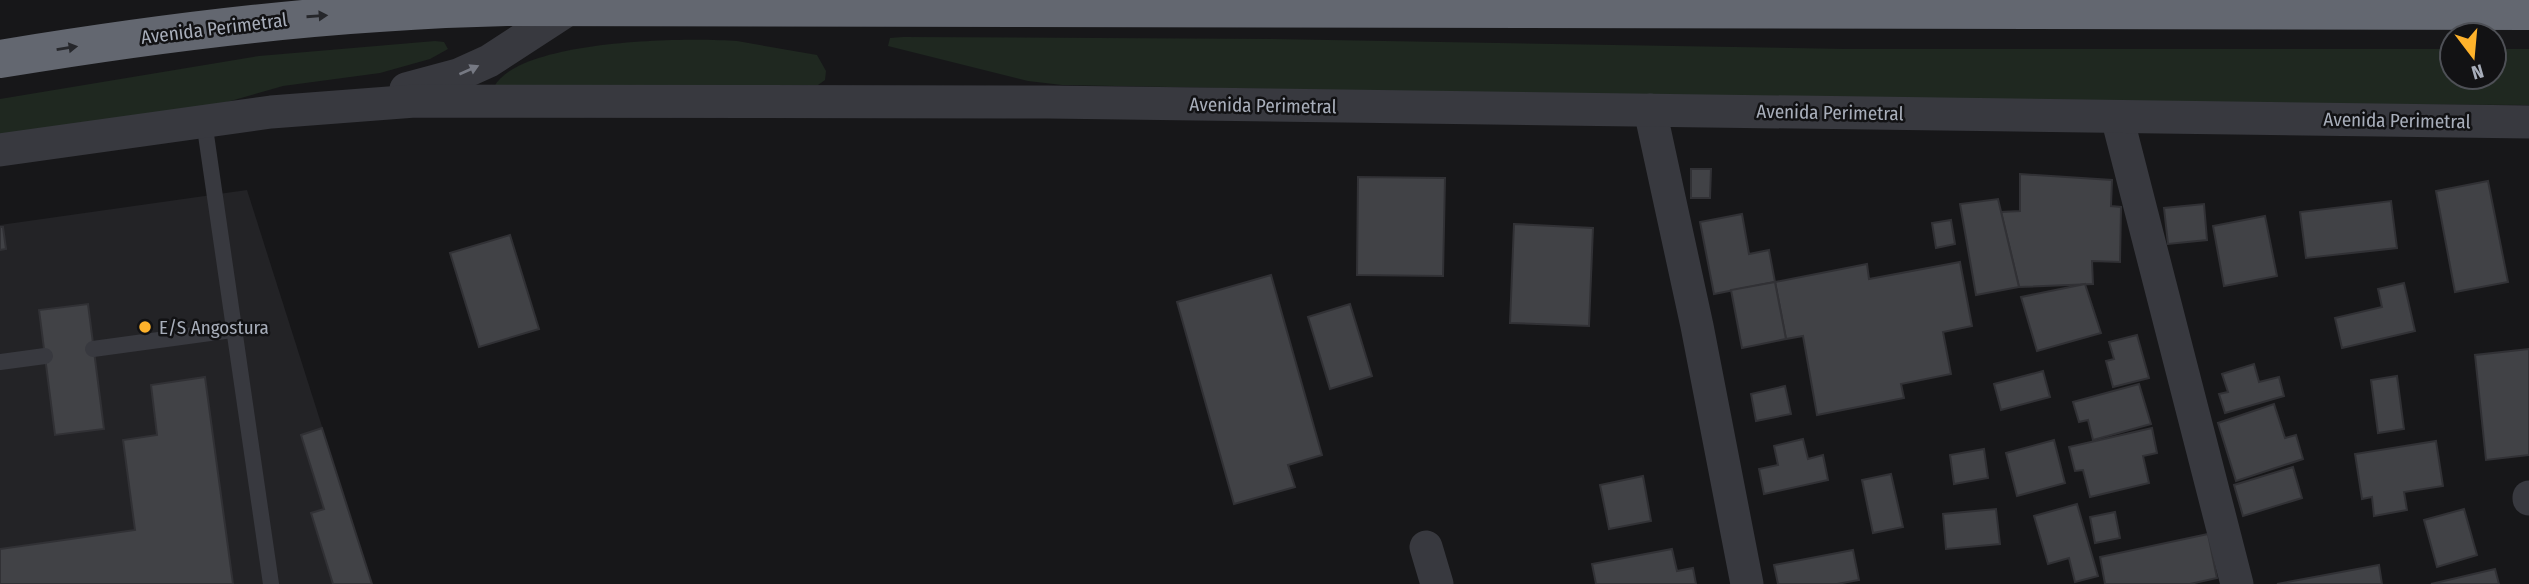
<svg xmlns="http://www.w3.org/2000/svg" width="2529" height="584" viewBox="0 0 2529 584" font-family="'Fira Sans Condensed',sans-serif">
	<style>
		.built { fill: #232326 }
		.green { fill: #1f2820 }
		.building { fill: #414246; stroke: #313135; stroke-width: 2 }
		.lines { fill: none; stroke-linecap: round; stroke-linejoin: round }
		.lane { stroke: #38393f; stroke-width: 16 }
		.street { stroke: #38393f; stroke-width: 33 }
		.highway { stroke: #636770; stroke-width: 38 }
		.oneway { fill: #26272b }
		.oneway2 { fill: #767983 }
		.poi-dot { fill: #feb22b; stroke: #121214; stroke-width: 2.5 }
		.labels { text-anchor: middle; stroke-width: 5; stroke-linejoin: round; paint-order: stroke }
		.street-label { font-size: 19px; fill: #a8aeba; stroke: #121214 }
		.poi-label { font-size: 19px; fill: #a8aeba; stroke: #121214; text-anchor: start }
	</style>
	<rect width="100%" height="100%" fill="#171719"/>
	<path class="built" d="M247,190L372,584H0V225Z"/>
	<g class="green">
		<path d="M903,37L1273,39L1845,49H2452V77H2494V49H2529V105L1994,103L1062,85L1028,81L888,46L890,38Z"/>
		<path d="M435,41L444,42L448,49L430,59L380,73L283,86L220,104L0,140V99L259,56Z"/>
		<path d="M737,41L817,55L826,71L825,80L818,85L494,87C518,39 689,37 737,41Z"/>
	</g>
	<g class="building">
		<path d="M1691,169H1711L1710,198H1691Z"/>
		<path d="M2020,174L2112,180L2111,206L2121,207L2120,262L2092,261L2093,284L2019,287L2001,212L2020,211Z"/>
		<path d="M1358,177L1445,178L1443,276L1357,275Z"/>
		<path d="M2488,181L2508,282L2455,292L2436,191Z"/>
		<path d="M1998,199L2019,287L1976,295L1960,204Z"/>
		<path d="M2391,201L2397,248L2306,258L2300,212Z"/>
		<path d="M2204,204L2207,240L2168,244L2164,208Z"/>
		<path d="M1742,214L1749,254L1769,250L1775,282L1714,294L1700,222Z"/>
		<path d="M2265,216L2277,276L2224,286L2213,226Z"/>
		<path d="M1951,220L1955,244L1936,248L1932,223Z"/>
		<path d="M1514,224L1593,228L1589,326L1510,323Z"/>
		<path d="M0,227H3L6,249L0,250Z"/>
		<path d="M510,235L539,329L479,347L450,253Z"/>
		<path d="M1960,262L1972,326L1943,332L1951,374L1901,384L1904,398L1817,415L1803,336L1786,339L1775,282L1867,264L1869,279Z"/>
		<path d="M1271,275L1322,455L1288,465L1295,487L1234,504L1177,302Z"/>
		<path d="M1775,282L1786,339L1742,348L1731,290Z"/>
		<path d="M2404,283L2415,331L2342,348L2335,318L2382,307L2378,289Z"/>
		<path d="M2085,284L2101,333L2037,351L2021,297Z"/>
		<path d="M88,304L104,429L55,435L39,310Z"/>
		<path d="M1350,304L1372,376L1330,389L1308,317Z"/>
		<path d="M2137,335L2149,378L2113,387L2106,361L2114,359L2109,342Z"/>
		<path d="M2529,349V455L2486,460L2475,355Z"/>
		<path d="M2254,364L2259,382L2279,377L2284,396L2225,413L2219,394L2228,392L2222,374Z"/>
		<path d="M2043,371L2050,397L2001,410L1994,384Z"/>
		<path d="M2397,376L2404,429L2378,433L2371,380Z"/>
		<path d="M205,377L233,584H0V549L135,530L123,440L157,435L151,385Z"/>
		<path d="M2139,384L2151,424L2093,440L2088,420L2079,422L2073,402Z"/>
		<path d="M1785,386L1791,414L1756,421L1751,394Z"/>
		<path d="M2274,404L2285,438L2296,435L2303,459L2236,481L2218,423Z"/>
		<path d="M322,428L372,584H333L311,513L324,509L301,435Z"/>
		<path d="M2152,428L2157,453L2143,456L2149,483L2090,497L2083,470L2075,471L2069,447Z"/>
		<path d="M1803,439L1808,459L1823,455L1828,480L1764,494L1759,469L1778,465L1774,446Z"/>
		<path d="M2054,440L2065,483L2017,496L2006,453Z"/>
		<path d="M2436,441L2443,486L2404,492L2407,510L2374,516L2372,497L2362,499L2355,454Z"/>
		<path d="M1984,449L1988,478L1954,484L1950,455Z"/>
		<path d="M2293,467L2302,498L2243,516L2234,485Z"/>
		<path d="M1891,474L1903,527L1873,533L1862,480Z"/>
		<path d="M1643,476L1651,521L1609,529L1600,485Z"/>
		<path d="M2077,504L2098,576L2075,582L2069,558L2048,564L2034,516Z"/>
		<path d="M1996,509L2000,544L1946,549L1943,514Z"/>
		<path d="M2464,509L2477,555L2437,567L2424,520Z"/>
		<path d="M2115,512L2120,538L2095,543L2090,517Z"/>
		<path d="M2208,534L2217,578L2190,584H2105L2100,557Z"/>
		<path d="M1672,549L1677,571L1693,568L1696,584H1596L1592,564Z"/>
		<path d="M1853,550L1859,580L1837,584H1778L1774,565Z"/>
		<path d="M2379,565L2382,584H2277Z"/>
		<path d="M2495,569L2499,584H2431Z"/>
	</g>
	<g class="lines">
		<g class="lane">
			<path d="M204,121L271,584"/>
			<path d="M93,349L232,330"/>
			<path d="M0,362L45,356"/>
		</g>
		<g class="street">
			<path d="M406,89L458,75L489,61L572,7"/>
			<path d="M1650,110L1697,326L1747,584"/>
			<path d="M2117,117L2237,584"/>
			<path d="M0,150L271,112L415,101L1048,102L2529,122"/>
			<path d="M2529,497V499"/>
			<path d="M1426,547L1437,584"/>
		</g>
		<path class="highway" d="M0,59C170,31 335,11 507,7L2529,11"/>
	</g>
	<defs><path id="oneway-solid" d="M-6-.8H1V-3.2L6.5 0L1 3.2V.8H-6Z" transform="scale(1.75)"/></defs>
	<g class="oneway">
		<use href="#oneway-solid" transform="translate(317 16) rotate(-4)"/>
		<use href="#oneway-solid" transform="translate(67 48) rotate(-9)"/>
	</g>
	<use class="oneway2" href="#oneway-solid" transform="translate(469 70) rotate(-24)"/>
	<circle class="poi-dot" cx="145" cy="327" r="7"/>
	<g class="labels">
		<g class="street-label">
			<text transform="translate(214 28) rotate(-7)" y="7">Avenida Perimetral</text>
			<text transform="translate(1263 105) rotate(1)" y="7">Avenida Perimetral</text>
			<text transform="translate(1830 112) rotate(1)" y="7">Avenida Perimetral</text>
			<text transform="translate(2397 120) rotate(1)" y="7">Avenida Perimetral</text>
		</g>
		<g class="poi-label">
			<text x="159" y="334">E/S Angostura</text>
		</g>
	</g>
	<g transform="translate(2473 56) rotate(164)"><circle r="33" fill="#121214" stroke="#4e5056" stroke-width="2"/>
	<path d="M0-5L12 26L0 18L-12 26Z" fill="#feb22b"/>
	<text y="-10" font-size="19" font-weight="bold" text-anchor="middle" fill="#a8aeba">N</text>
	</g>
</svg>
